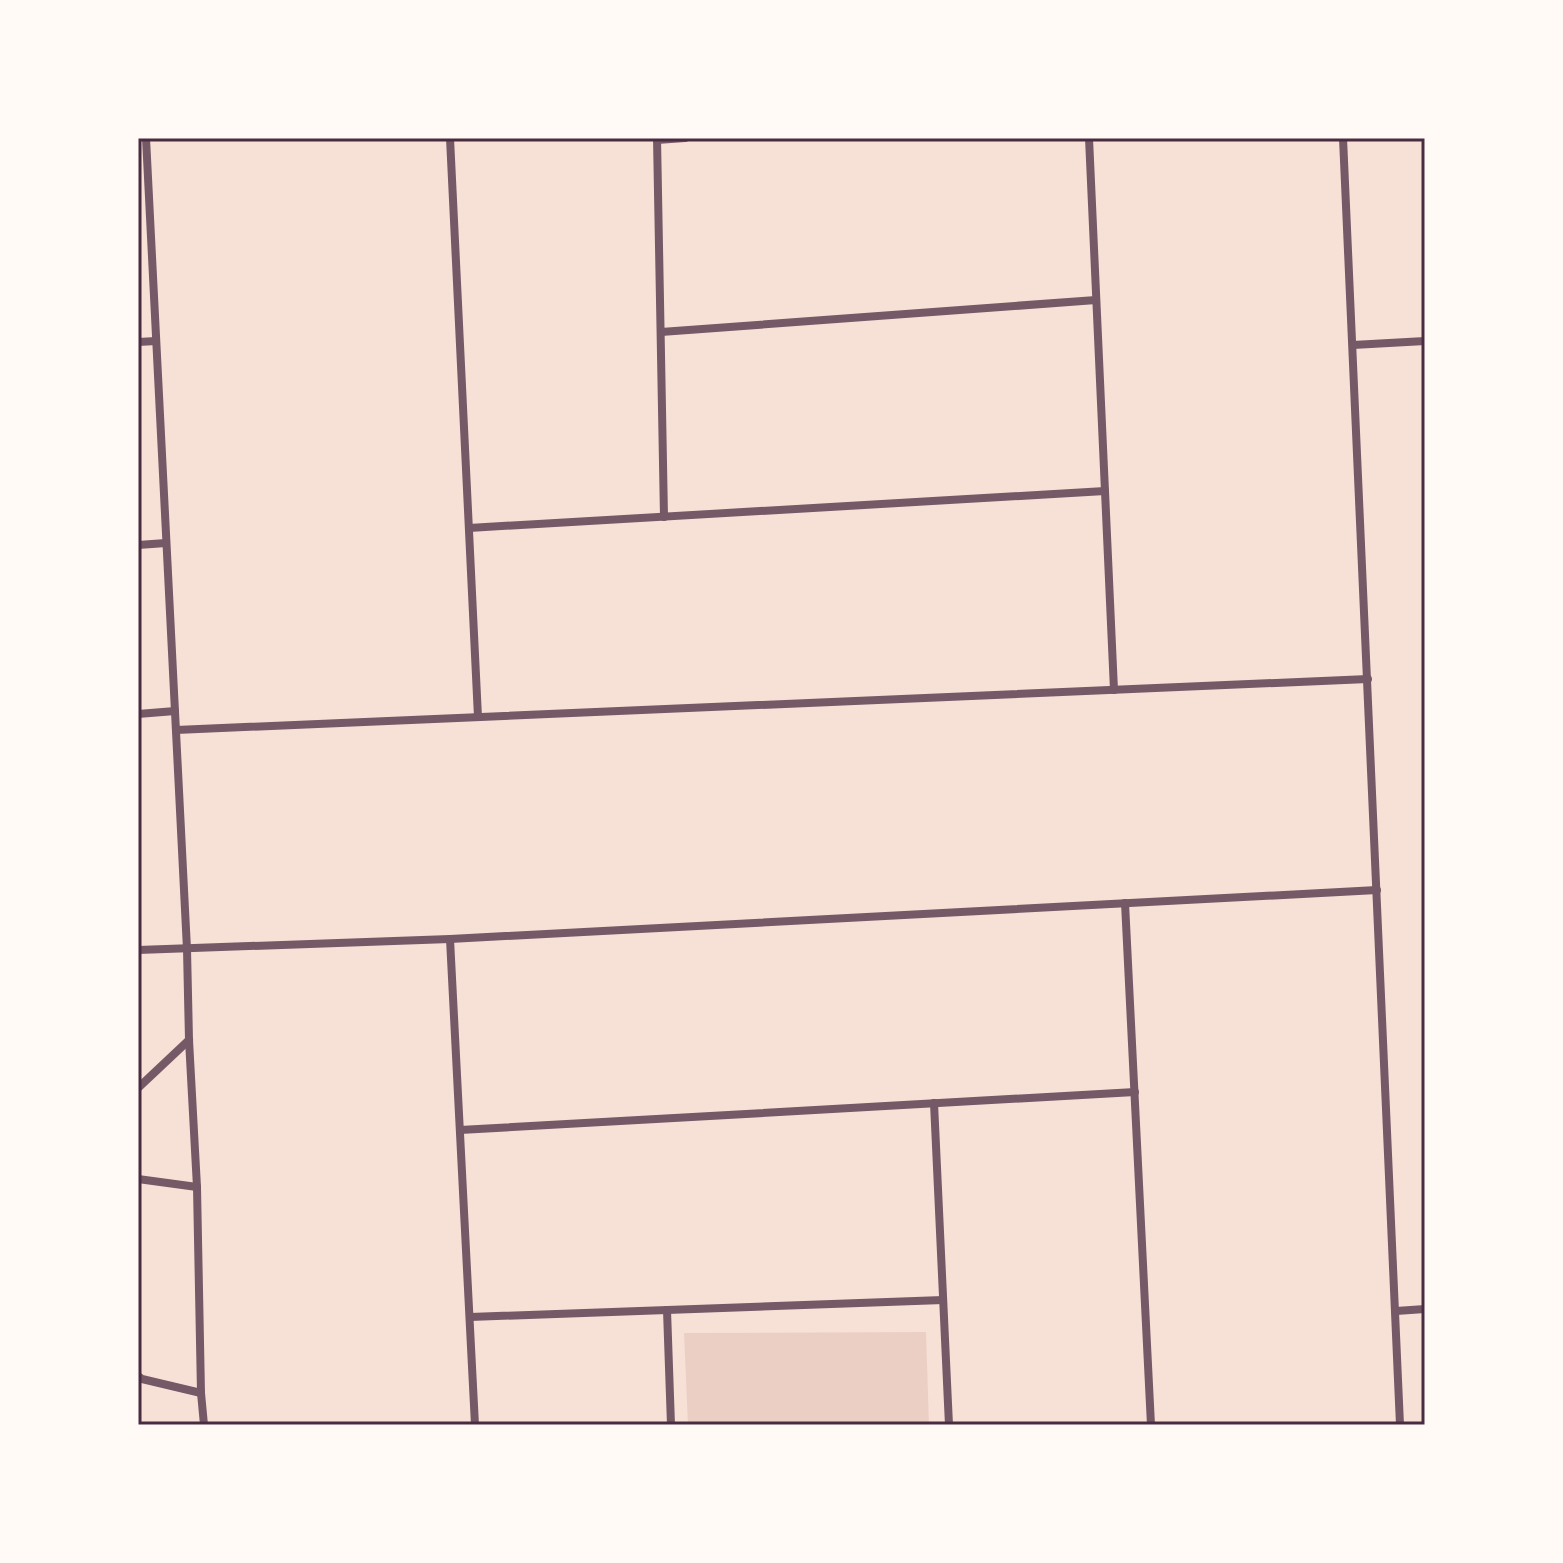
<svg xmlns="http://www.w3.org/2000/svg" width="1563" height="1563" viewBox="0 0 1563 1563" font-family="'Work Sans',sans-serif">
	<style>
		.green { fill: #ebcfc5 }
		.lines { fill: none; stroke-linecap: round; stroke-linejoin: round }
		.minor { stroke: #755966; stroke-width: 8 }
		.neatline { fill: none; stroke: #4a2c40; stroke-width: 3 }
	</style>
	<rect width="100%" height="100%" fill="#f7e1d7"/>
	<path class="green" d="M926,1332L929,1425H688L684,1333Z"/>
	<g class="lines">
		<g class="minor">
			<path d="M146,138L187,949L189,1040L197,1187L201,1393L204,1425"/>
			<path d="M450,138L478,717"/>
			<path d="M657,138L664,517"/>
			<path d="M1089,138L1114,690"/>
			<path d="M1343,138L1400,1425"/>
			<path d="M657,140L685,138"/>
			<path d="M661,332L1096,300"/>
			<path d="M138,342L156,341"/>
			<path d="M1353,345L1425,341"/>
			<path d="M469,528L1105,491"/>
			<path d="M138,545L166,543"/>
			<path d="M138,714L175,711"/>
			<path d="M176,730L1368,679"/>
			<path d="M1125,903L1151,1425"/>
			<path d="M450,939L475,1425"/>
			<path d="M138,950L450,939L1377,890"/>
			<path d="M138,1088L189,1040"/>
			<path d="M934,1103L949,1425"/>
			<path d="M460,1130L1135,1092"/>
			<path d="M138,1179L197,1187"/>
			<path d="M667,1310L671,1425"/>
			<path d="M1396,1311L1425,1309"/>
			<path d="M470,1317L943,1300"/>
			<path d="M138,1376L142,1379L201,1393"/>
		</g>
	</g>
	<rect width="1563" height="1563" fill="none" stroke="#fffaf5" stroke-width="280"/>
	<rect x="140" y="140" width="1283" height="1283" class="neatline"/>
</svg>
